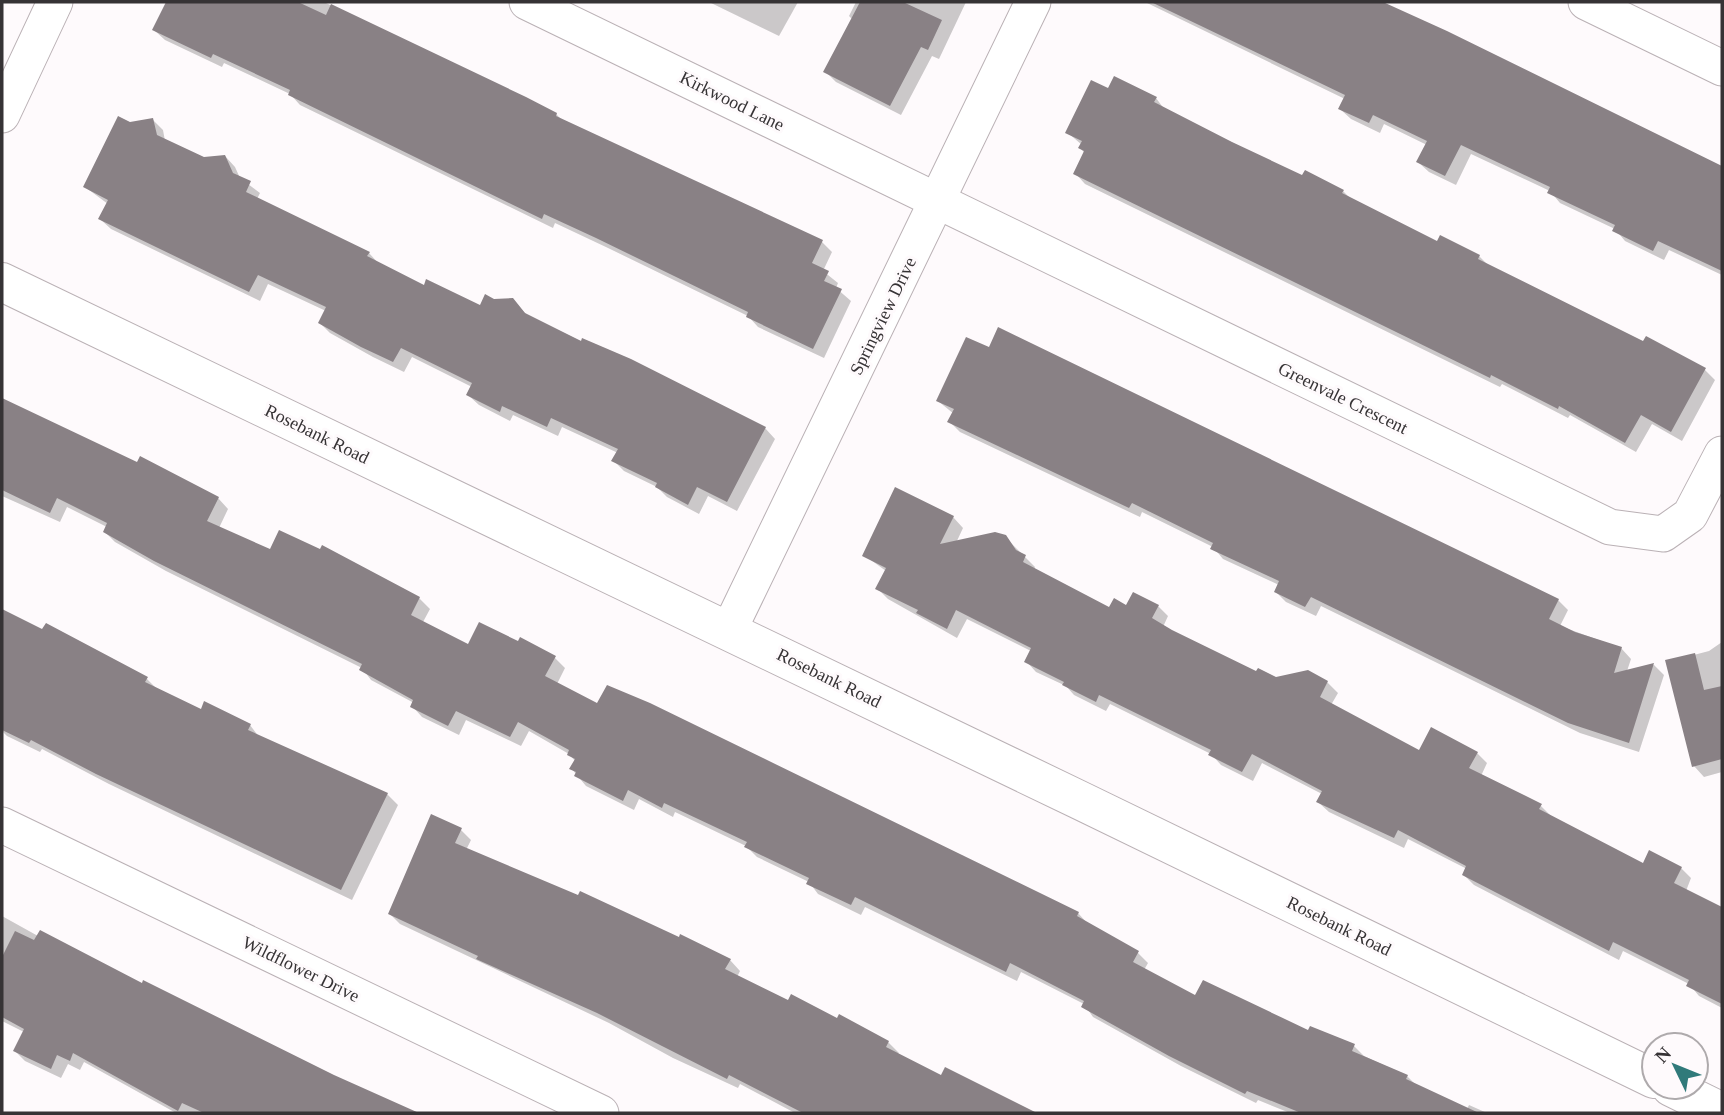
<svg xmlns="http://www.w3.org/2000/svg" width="1724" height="1115" viewBox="0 0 1724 1115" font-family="Georgia,serif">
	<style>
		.shadow { fill: #0003 }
		.building { fill: #898185 }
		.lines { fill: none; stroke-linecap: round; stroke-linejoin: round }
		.minor-casing { stroke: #bab1b5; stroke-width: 37 }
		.tertiary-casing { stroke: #bab1b5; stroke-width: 40 }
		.minor { stroke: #fff; stroke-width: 35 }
		.tertiary { stroke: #fff; stroke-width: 38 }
		.labels { text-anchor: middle; stroke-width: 6; stroke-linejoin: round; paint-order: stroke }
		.street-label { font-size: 18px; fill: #363335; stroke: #fefafc }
	</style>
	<rect width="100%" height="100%" fill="#fefafc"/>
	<g class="shadow">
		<path d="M168,2H324L556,114L563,121L822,242L832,252L823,271L838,283L836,288L851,301L824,358L758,327L748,316L608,248L555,223L553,228L300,105L290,94L224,63L222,67L165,40L154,30Z"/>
		<path d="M709,2H798L779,36Z"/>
		<path d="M856,2H966L939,59L932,56L901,115L836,82L825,71L853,20L849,16Z"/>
		<path d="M1145,2H1381L1722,167V275L1669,250L1664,260L1625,241L1615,229L1560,203L1550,191L1471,154L1456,185L1429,172L1418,162L1427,145L1384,124L1380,133L1351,119L1340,109L1345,99Z"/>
		<path d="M1109,90L1156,98L1165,110L1303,177L1343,191L1353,201L1438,243L1479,256L1489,266L1644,344L1705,370L1715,380L1682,441L1652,424L1636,452L1570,415L1568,418L1502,384L1500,387L1085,184L1075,173L1085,153L1080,148L1082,145L1067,132Z"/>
		<path d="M153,120L163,130L165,141L203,159L225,156L235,167L240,178L260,193L257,199L369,253L380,265L424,287L480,307L494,300H512L528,316L765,428L775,439L737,511L708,496L699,514L667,497L657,487L624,471L614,461L618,453L562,427L558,436L513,415L510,421L479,405L468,395L472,387L412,357L404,372L373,357L330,333L320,323L326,311L268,284L260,301L111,229L100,219L108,204L85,187Z"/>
		<path d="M2,400L138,465L218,498L228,509L219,528L270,552L419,598L430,609L423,622L469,647L554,657L565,668L557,684L598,706L1078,913L1088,924L1138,953L1148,963L1144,970L1195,998L1354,1046L1364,1056L1407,1076L1416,1085L1467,1109L1469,1105L1487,1113H1290L1258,1100L1256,1103L1181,1066L1093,1017L1084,1004L1021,972L1017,981L865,907L861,915L818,894L809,882L757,857L746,846L675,812L673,817L639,799L634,810L586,786L571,768L575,761L569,754L529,731L521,746L466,720L459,735L422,717L412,706L414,703L371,680L362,668L166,571L115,542L105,532L107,527L67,507L60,522L2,496Z"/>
		<path d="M938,401L1558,600L1568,610L1560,626L1621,648L1631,659L1627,671L1654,665L1664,675L1639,752L1580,733L1321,606L1316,616L1286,602L1276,592L1279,585L1223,559L1213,547L1142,512L1140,517L960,432L950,422L954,414Z"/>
		<path d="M953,517L963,528L956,543L1005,537L1035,567L1034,570L1110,609L1158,606L1168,616L1163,627L1257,674L1276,679L1327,682L1338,693L1331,705L1420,752L1477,753L1487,763L1481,776L1540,805L1551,816L1644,865L1681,868L1691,878L1686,891L1722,909V1008L1699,996L1689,984L1623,951L1619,960L1474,885L1464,875L1467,869L1408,839L1404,848L1329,812L1318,802L1322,794L1262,763L1253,781L1221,765L1211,754L1110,704L1106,711L1074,695L1066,686L1036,672L1026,661L1031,651L967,619L957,638L888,599L878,589L886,571L864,555Z"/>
		<path d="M2,612L147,679L158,690L202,711L250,725L259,737L387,794L398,805L352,900L109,784L42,749L40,752L7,736L2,731Z"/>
		<path d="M1722,642V772L1704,777L1694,766L1667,662L1709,651Z"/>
		<path d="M461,830L471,840L466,850L730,960L740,971L737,977L789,1003L838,1020L840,1017L888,1042L899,1053L897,1055L942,1078L946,1069L1034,1113H795L740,1084L738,1088L673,1058L609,1023L400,924L390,914Z"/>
		<path d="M2,916L38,936L405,1113H176L84,1062L80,1070L68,1064L61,1078L25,1061L15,1051L24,1032L2,1021Z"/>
	</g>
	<g class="building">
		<path d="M166,2H298L326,15L331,4L526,97L557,113L556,116L823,240L812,263L829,271L824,281L842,289L813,349L746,317L748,312L596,238L544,214L542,219L288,95L290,90L213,54L211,58L152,30Z"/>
		<path d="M860,2H903L942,20L928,50L921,47L890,106L823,72Z"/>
		<path d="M1151,2H1383L1447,31L1722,166V271L1658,241L1653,251L1612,231L1615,225L1547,193L1550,187L1461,145L1445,176L1416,162L1427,141L1373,115L1369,123L1338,109L1345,95Z"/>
		<path d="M1114,76L1157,97L1154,102L1232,142L1302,175L1305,170L1344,190L1342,193L1437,241L1440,235L1480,255L1478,259L1643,341L1646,336L1706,368L1671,432L1641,415L1625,443L1559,406L1558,409L1491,375L1490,378L1073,174L1084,151L1078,148L1082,141L1065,133L1091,80L1108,88Z"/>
		<path d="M118,116L130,122L153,118L157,135L204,157L225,155L233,173L251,181L246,192L370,252L367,256L424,285L426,279L480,305L485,294L494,299L513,298L525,313L581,341L582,338L631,359L766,427L727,502L697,487L688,505L655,487L657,483L611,461L618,449L551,418L547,427L502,406L500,412L466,395L472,383L401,348L393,362L361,347L318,323L326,307L258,275L249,292L98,219L108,200L83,187Z"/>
		<path d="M998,327L1559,599L1549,619L1575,632L1622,647L1614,673L1654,663L1629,743L1568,723L1311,597L1305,607L1274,592L1279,581L1210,549L1213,543L1132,503L1129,508L947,422L954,409L936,401L966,337L989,347Z"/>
		<path d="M2,398L137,462L140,456L219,497L207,521L270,549L279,530L320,549L322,545L420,597L411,615L468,644L479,622L518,641L520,637L556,656L545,676L597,703L607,685L650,703L1079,912L1077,916L1139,951L1133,962L1195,995L1203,980L1308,1030L1310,1026L1355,1044L1352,1051L1408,1075L1406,1079L1479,1113H1301L1247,1091L1245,1094L1169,1056L1081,1007L1084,1001L1010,963L1006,972L855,897L851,905L806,884L809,878L744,847L747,842L664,803L662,808L628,790L623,801L574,776L576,772L569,769L575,759L567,755L569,750L518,722L510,737L456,711L448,726L410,707L413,700L359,670L362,664L154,561L103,532L107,523L57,498L50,513L2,490Z"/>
		<path d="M895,487L954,516L940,544L995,532L1006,535L1016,550L1026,555L1023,562L1109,607L1114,598L1126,605L1133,592L1159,605L1152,618L1172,630L1256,671L1258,668L1276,677L1308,670L1328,681L1320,697L1419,750L1431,727L1478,752L1469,768L1542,804L1539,809L1643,863L1649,850L1682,867L1674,883L1722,907V1004L1686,986L1689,980L1613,942L1609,951L1462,875L1466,866L1398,830L1394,838L1316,802L1322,791L1252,754L1242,772L1208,755L1211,750L1099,695L1096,702L1062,685L1064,682L1024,662L1031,648L956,610L947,629L916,613L918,610L875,589L886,568L862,556Z"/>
		<path d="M2,609L42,629L46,623L148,677L145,682L201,709L204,701L251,724L248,730L388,793L341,890L96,774L31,740L29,743L2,730Z"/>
		<path d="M1695,653L1704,690L1722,686V759L1692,767L1665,660Z"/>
		<path d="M431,814L462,828L455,843L578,895L580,891L679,937L680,934L731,959L725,969L788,1000L791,994L837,1018L839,1014L889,1041L886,1047L941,1075L945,1067L1037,1113H803L729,1075L727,1079L597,1013L476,959L478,956L388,914Z"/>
		<path d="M40,930L142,983L143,980L334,1075L419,1113H204L182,1103L178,1111L73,1053L70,1061L57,1055L51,1069L13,1051L24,1029L2,1017V957L15,931L34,940Z"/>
	</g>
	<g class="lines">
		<g class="minor-casing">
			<g id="minor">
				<path d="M527,2L1610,527L1663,534L1690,515L1722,454"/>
				<path d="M1586,2L1722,68"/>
				<path d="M2,115L55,2"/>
				<path d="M729,630L1033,2"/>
				<path d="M2,825L601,1113"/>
			</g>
		</g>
		<g class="tertiary-casing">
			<g id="tertiary">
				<path d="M2,282C554,544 1104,812 1654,1079"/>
				<path d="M1671,1087L1722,1112"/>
			</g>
		</g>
		<use href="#minor" class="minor"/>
		<use href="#tertiary" class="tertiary"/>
	</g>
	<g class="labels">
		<g class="street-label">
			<text transform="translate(732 101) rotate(26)" y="6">Kirkwood Lane</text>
			<text transform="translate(883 316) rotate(-64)" y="6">Springview Drive</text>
			<text transform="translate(1343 398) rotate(26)" y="6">Greenvale Crescent</text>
			<text transform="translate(317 434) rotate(26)" y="6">Rosebank Road</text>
			<text transform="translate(829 678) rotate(26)" y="6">Rosebank Road</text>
			<text transform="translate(1339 926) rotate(26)" y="6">Rosebank Road</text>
			<text transform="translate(301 969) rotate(26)" y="6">Wildflower Drive</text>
		</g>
	</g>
	<rect width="1724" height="1115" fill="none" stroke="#363335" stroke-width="7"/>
	<g transform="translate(1675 1066) rotate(313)"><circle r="33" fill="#fefafc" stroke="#aeaaac" stroke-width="2"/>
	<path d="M0-5L12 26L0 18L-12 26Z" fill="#307a7a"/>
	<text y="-10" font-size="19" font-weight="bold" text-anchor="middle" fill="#363335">N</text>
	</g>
</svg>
